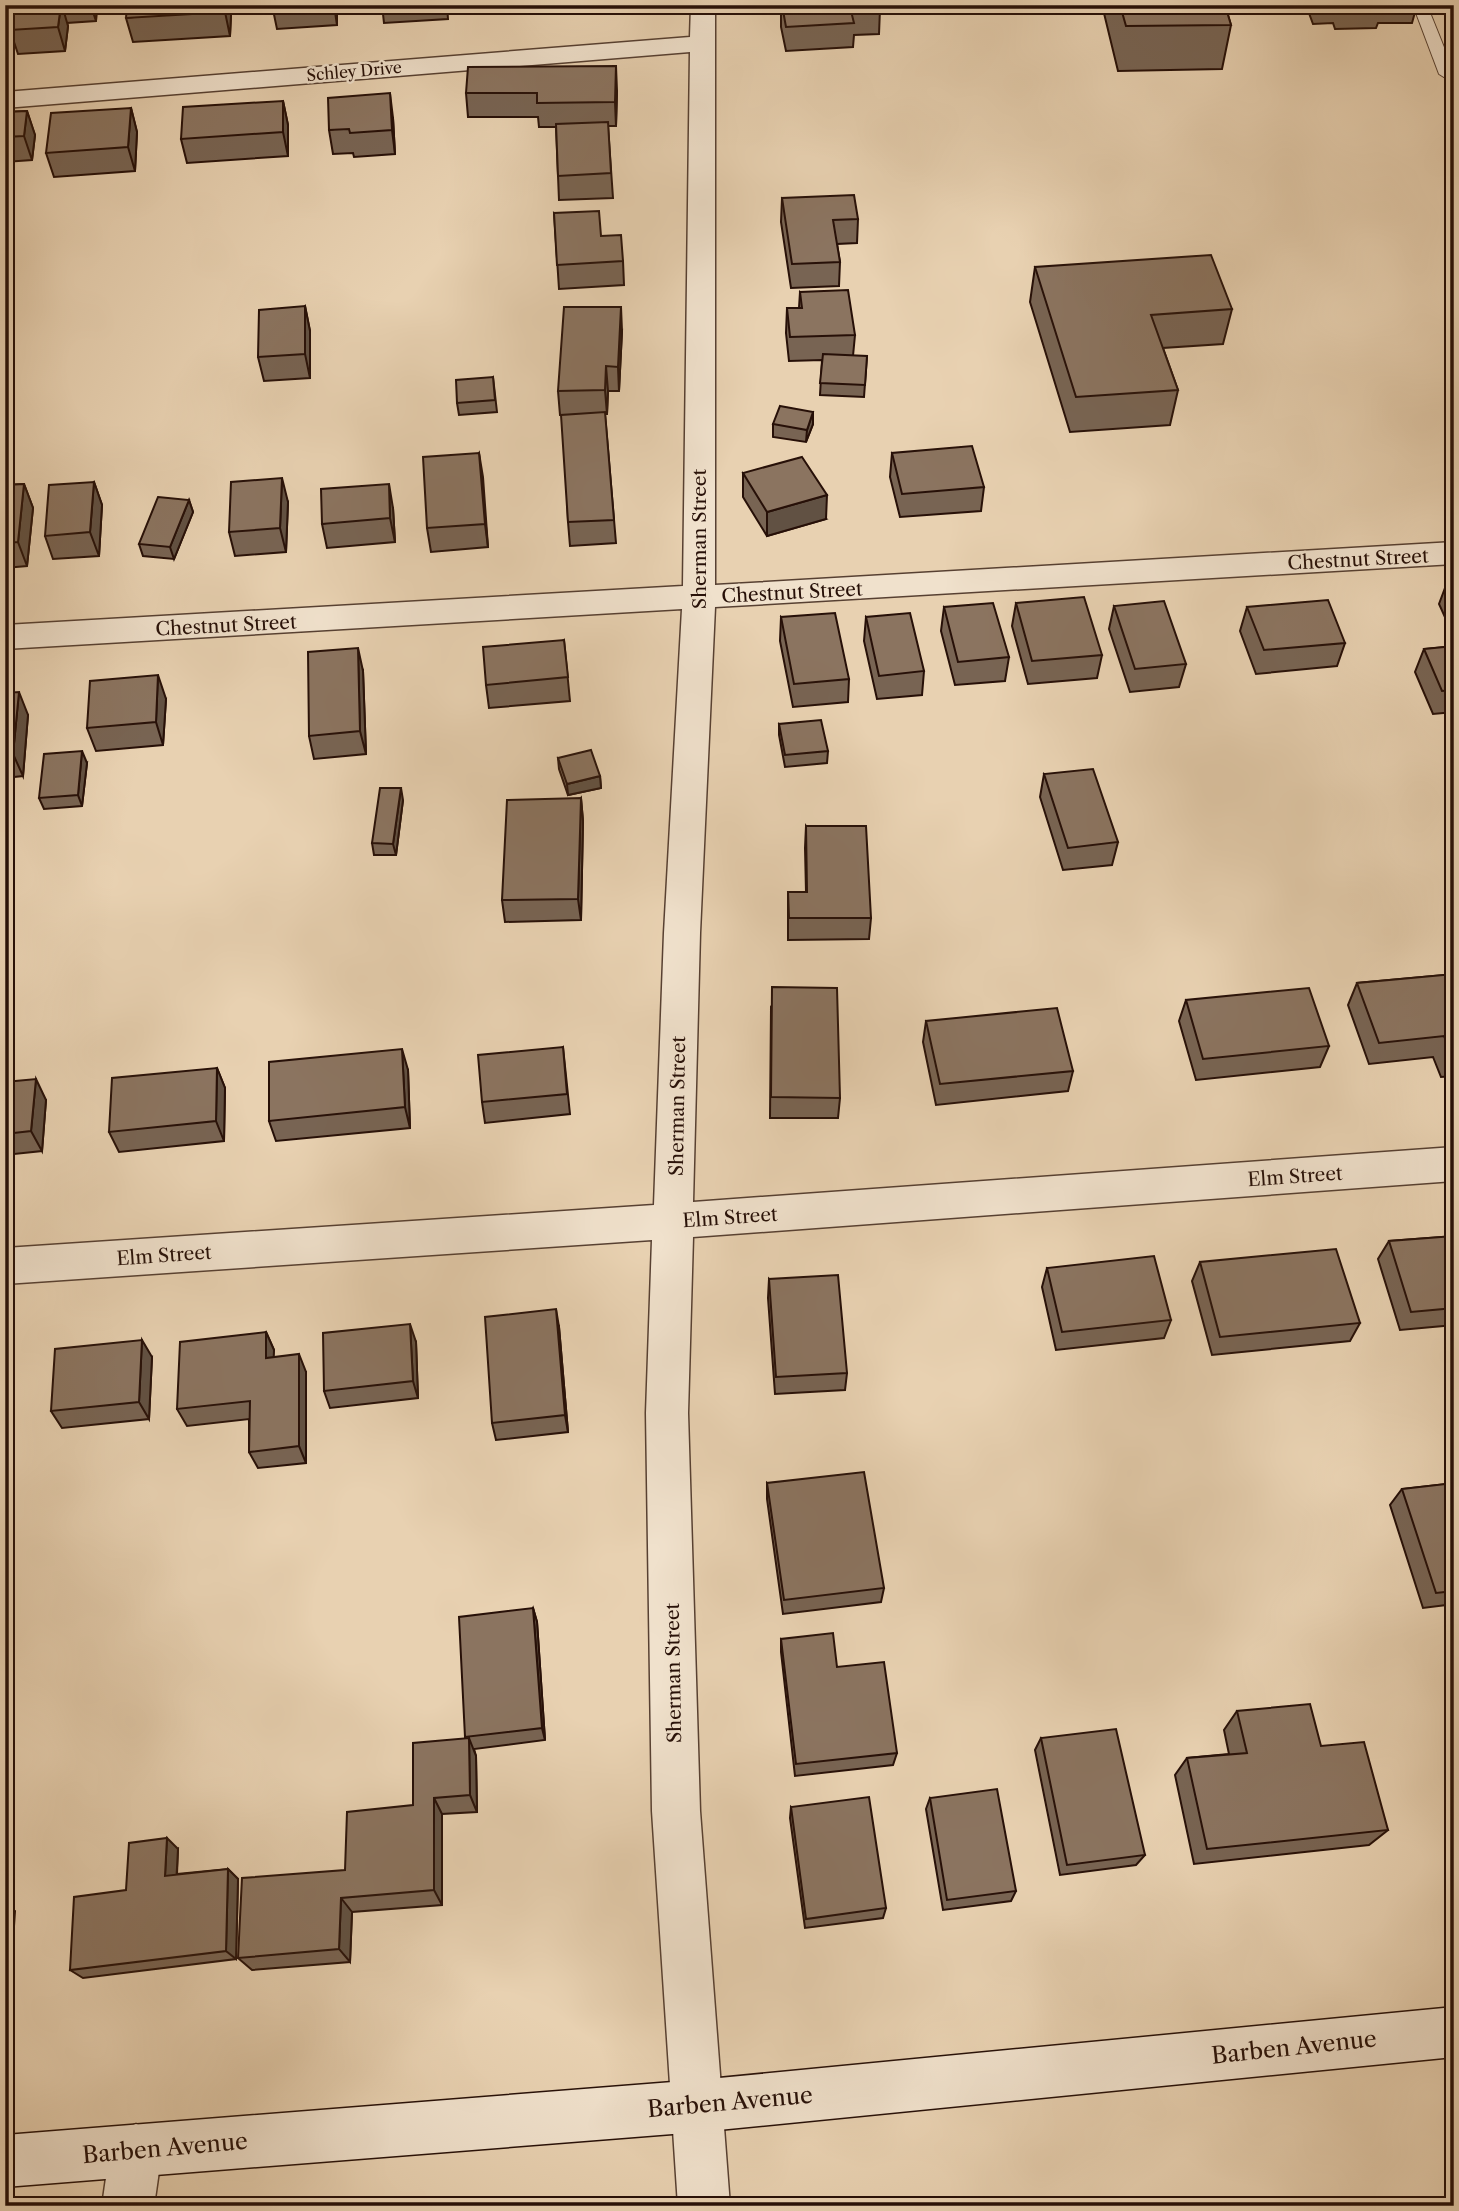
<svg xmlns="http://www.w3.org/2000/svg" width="1459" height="2211" viewBox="0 0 1459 2211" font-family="'Libre Caslon Text',serif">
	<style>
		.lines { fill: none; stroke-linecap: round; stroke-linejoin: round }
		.lane-casing { stroke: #574032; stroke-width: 2 }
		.street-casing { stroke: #574032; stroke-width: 3 }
		.secondary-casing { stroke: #271008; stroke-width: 3 }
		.lane { fill: #f0e1cc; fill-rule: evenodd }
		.street { fill: #f0e1cc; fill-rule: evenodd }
		.secondary { fill: #f0e1cc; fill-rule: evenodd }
		.wall { fill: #786453; stroke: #271008; stroke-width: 2 }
		.shaded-wall { fill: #615143; stroke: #271008; stroke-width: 2 }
		.building { fill: #8b7460; stroke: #271008; stroke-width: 2 }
		.labels { text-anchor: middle; stroke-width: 5; stroke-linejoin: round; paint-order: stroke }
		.far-street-label { font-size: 16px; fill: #271008; stroke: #f0e1cc }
		.street-label { font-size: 19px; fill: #271008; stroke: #f0e1cc }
		.near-street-label { font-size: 23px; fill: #271008; stroke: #f0e1cc }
	</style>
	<rect width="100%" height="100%" fill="#e8d1b1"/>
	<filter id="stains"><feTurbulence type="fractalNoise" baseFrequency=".00286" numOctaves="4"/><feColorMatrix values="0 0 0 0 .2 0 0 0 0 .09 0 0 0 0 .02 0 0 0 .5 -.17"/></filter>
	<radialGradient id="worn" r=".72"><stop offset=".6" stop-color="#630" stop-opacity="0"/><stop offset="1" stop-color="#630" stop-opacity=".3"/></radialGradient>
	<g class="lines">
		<g class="lane-casing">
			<path id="lane" d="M1413,5H1427L1454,72L1452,77L1447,79L1439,74Z"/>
		</g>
		<g class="street-casing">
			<g id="street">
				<path d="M691,5H715V585L1454,542V564L715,607L700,933L693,1202L1454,1147V1181L693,1237L688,1413L700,1811L730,2206H678L652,1811L646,1413L652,1240L5,1284V1248L654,1205L664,933L682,609L5,649V625L683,586L690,52L5,108V92L690,37Z"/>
				<path d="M136,2124L154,2132L162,2150L154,2206H102L110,2150L118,2132Z"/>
			</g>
		</g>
		<g class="secondary-casing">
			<path id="secondary" d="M1454,2007V2057L698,2132L5,2187V2135L698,2080Z"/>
		</g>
		<use href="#lane" class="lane"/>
		<use href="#street" class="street"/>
		<use href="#secondary" class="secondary"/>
	</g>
	<g class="wall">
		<path d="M14,5H97L96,21L67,23L68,26L65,51L18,54L10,30Z"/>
		<path d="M229,5L231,15L230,36L133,42L126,18Z"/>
		<path d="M272,5H337V25L277,29Z"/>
		<path d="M382,5H447L448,19L384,23Z"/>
		<path d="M781,5H879L880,9L879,34L854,35L853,47L786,51L781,27Z"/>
		<path d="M1102,5H1225L1231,25L1222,69L1118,71Z"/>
		<path d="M1306,5H1417L1412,23H1378L1376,28L1335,29L1333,23L1313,24Z"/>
		<path d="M617,91L616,126H608L613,198L559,200L556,127H539L538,117H468L466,93Z"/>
		<path d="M283,101L288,125V156L187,163L181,139Z"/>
		<path d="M131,108L137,132L135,171L54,177L46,153Z"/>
		<path d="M27,111L35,135L32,160L5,162V112Z"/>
		<path d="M393,118L395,154L354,157L353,153L333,154L329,130Z"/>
		<path d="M782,198L858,219L857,243L837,244L840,262L839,286L791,288L781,222Z"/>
		<path d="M554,213L601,236L623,261L624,285L559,289Z"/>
		<path d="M1035,267L1232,309L1223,344L1163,348L1178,390L1170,425L1070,432L1030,302Z"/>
		<path d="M800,292L855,335L853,356H867L864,397L820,395L822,360L789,361L786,333L787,308H799Z"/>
		<path d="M305,306L310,331V378L264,381L258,357Z"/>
		<path d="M622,331L619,391H608L607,414H605L616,543L570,546L568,522L564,415H560L558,391Z"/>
		<path d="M493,377L497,412L459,415L457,403Z"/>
		<path d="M813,412V424L806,442L773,437V424Z"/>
		<path d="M479,453L488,547L431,552L427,528Z"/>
		<path d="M892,453L984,487L981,511L900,517L890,477Z"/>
		<path d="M743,473L826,519L767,536L743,497Z"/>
		<path d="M94,482L102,505L99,556L53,559L45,536Z"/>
		<path d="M24,484L33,508L27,566L5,568V485Z"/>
		<path d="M189,500L193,512L174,559L143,556L139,544Z"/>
		<path d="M288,502L286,552L235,556L229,532Z"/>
		<path d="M393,508L395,542L327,548L322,524Z"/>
		<path d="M1448,580H1454V637L1439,604Z"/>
		<path d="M1016,603L1102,655L1097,678L1028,684L1012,626Z"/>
		<path d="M1114,606L1186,664L1179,687L1130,692L1109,629Z"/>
		<path d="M944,607L1009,657L1005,681L955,685L941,631Z"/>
		<path d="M1247,607L1345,643L1337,666L1256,674L1240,631Z"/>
		<path d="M781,617L849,679L848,702L793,707L780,641Z"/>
		<path d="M866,617L924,671L922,695L877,699L864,641Z"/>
		<path d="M564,640L570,701L489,708L486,685Z"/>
		<path d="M1454,646V712L1433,714L1415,672L1424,649Z"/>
		<path d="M363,671L366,754L314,759L309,736Z"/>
		<path d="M5,693L28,715L23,776L5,778Z"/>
		<path d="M166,699L163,745L96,751L87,728Z"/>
		<path d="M779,724L828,751L827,763L785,767L779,735Z"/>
		<path d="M558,758L600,776L601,788L568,795L559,769Z"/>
		<path d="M87,763L82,806L44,809L39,798Z"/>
		<path d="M1044,774L1118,842L1112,865L1063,870L1040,797Z"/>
		<path d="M581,798L583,821L581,920L505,922L502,900Z"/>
		<path d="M403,800L396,855H374L372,843Z"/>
		<path d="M806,826L871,918L869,939L788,940V892H806L805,848Z"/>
		<path d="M1454,974V1076L1441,1077L1433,1057L1369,1064L1348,1005L1357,983Z"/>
		<path d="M1186,1000L1329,1046L1320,1067L1196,1080L1179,1021Z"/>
		<path d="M771,1008L840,1098L838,1118H770Z"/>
		<path d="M926,1021L1073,1071L1068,1091L936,1105L923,1042Z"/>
		<path d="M563,1047L570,1114L485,1123L482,1102Z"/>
		<path d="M217,1068L225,1088L224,1141L119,1152L109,1132Z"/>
		<path d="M408,1070L410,1128L276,1141L269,1121Z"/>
		<path d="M5,1082L46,1100L42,1151L5,1155Z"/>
		<path d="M1454,1236V1325L1400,1330L1378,1259L1389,1241Z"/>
		<path d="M1200,1262L1360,1323L1350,1341L1212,1355L1192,1281Z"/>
		<path d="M1047,1268L1171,1320L1164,1338L1056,1350L1042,1287Z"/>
		<path d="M769,1279L847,1373L845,1390L775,1394L768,1298Z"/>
		<path d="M559,1327L568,1432L496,1440L492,1423Z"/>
		<path d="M266,1332L274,1350L273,1357L306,1372V1463L258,1468L249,1452V1419L187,1426L177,1409Z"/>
		<path d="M416,1342L418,1398L330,1408L324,1391Z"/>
		<path d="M152,1357L149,1419L62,1428L51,1411Z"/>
		<path d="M767,1483L884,1588L881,1602L783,1614L767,1499Z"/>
		<path d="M1454,1483V1604L1423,1608L1390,1505L1402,1489Z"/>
		<path d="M533,1608L537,1622L545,1740L474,1749L476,1756L477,1812L442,1814V1905L352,1912L350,1962L252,1970L238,1958L345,1870L413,1805L465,1738Z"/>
		<path d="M781,1639L837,1667L897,1753L893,1765L795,1776L781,1652Z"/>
		<path d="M1237,1711L1321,1746L1388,1830L1369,1845L1194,1864L1175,1775L1187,1758L1229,1754L1224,1730Z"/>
		<path d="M1041,1738L1145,1855L1136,1865L1060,1875L1035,1750Z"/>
		<path d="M930,1798L1016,1891L1011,1901L943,1910L926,1809Z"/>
		<path d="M791,1807L886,1908L883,1918L805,1928L790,1818Z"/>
		<path d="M178,1849L177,1874L228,1869L238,1879L236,1959L83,1978L70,1970L126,1890Z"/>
	</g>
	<g class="shaded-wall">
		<path d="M61,5H62L68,26L65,51L58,27Z"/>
		<path d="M93,5H97L96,21L92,9Z"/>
		<path d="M226,5H229L231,15L230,36L225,12Z"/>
		<path d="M334,5H337V25Z"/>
		<path d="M616,66L617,91L616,126L615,102Z"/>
		<path d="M390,93L393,118L395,154L392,130Z"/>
		<path d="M283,101L288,125V156L283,132Z"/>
		<path d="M131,108L137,132L135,171L128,147Z"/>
		<path d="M27,111L35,135L32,160L24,136Z"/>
		<path d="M305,306L310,331V378L305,354Z"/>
		<path d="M621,307L622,331L619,391L618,367Z"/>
		<path d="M606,366L608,391L607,414L605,390Z"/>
		<path d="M813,412V424L806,442L807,430Z"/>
		<path d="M479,453L483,477L488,547L485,524Z"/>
		<path d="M282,478L288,502L286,552L280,528Z"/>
		<path d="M94,482L102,505L99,556L90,532Z"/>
		<path d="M24,484L33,508L27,566L18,542Z"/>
		<path d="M389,484L393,508L395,542L390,518Z"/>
		<path d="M827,495L826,519L767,536V512Z"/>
		<path d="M189,500L193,512L174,559L170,547Z"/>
		<path d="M358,648L363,671L366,754L360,731Z"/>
		<path d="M158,675L166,699L163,745L156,722Z"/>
		<path d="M19,692L28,715L23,776L13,754Z"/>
		<path d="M82,751L87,763L82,806L78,795Z"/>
		<path d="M600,776L601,788L568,795L567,784Z"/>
		<path d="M401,788L403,800L396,855L393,844Z"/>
		<path d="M581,798L583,821L581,920L578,899Z"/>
		<path d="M402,1049L408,1070L410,1128L405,1107Z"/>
		<path d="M217,1068L225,1088L224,1141L216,1121Z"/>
		<path d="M36,1079L46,1100L42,1151L31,1131Z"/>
		<path d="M556,1309L559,1327L568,1432L565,1415Z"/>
		<path d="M410,1324L416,1342L418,1398L413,1381Z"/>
		<path d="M266,1332L274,1350L273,1375L266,1358Z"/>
		<path d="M142,1340L152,1357L149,1419L139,1402Z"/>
		<path d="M299,1354L306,1372V1463L299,1446Z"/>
		<path d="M533,1608L537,1622L545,1740L542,1728Z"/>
		<path d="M469,1738L476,1756L477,1812L470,1795Z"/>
		<path d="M434,1798L442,1814V1905L434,1890Z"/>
		<path d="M167,1838L178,1849L176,1886L165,1876Z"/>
		<path d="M228,1869L238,1879L236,1959L226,1951Z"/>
		<path d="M341,1898L352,1912L350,1962L339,1949Z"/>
		<path d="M5,1905L15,1911L10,1986L5,1984Z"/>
	</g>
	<g class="building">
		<path d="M14,5H61L58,27L10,30Z"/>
		<path d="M62,5H93L92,9L63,11Z"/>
		<path d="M127,5H226L225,12L126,18Z"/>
		<path d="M782,5H879L880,9L851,11L854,23L786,27Z"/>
		<path d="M1120,5H1225L1231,25L1126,26Z"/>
		<path d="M616,66L615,102L537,103V93H466L468,67Z"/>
		<path d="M390,93L392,130L350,133L349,129L329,130L328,98Z"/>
		<path d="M283,101V132L181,139L183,107Z"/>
		<path d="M131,108L128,147L46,153L51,113Z"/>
		<path d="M27,111L24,136L5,137V112Z"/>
		<path d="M608,122L611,173L558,176L556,124Z"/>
		<path d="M854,195L858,219L833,220L840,262L792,264L782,198Z"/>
		<path d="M599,211L601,236L621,235L623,261L557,265L554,213Z"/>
		<path d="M1211,255L1232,309L1151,315L1178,390L1076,397L1035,267Z"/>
		<path d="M848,290L855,335L790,337L787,308H802L800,292Z"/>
		<path d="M305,306V354L258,357L259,310Z"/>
		<path d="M564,307H621L618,367L606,366L605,390L558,391Z"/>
		<path d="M823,354L867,356L865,385L820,383Z"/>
		<path d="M493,377L495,400L457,403L456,380Z"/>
		<path d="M780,406L813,412L807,430L773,424Z"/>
		<path d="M605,412L614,520L568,522L561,415Z"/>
		<path d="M972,446L984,487L902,494L892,453Z"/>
		<path d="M479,453L485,524L427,528L423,457Z"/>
		<path d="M802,457L827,495L767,512L743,473Z"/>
		<path d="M282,478L280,528L229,532L231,482Z"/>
		<path d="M94,482L90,532L45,536L49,485Z"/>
		<path d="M24,484L18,542L5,543V485Z"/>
		<path d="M389,484L390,518L322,524L321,489Z"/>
		<path d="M158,497L189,500L170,547L139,544Z"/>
		<path d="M1448,580H1454V592Z"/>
		<path d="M1084,597L1102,655L1032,661L1016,603Z"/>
		<path d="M1328,600L1345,643L1264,650L1247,607Z"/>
		<path d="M1164,601L1186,664L1135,669L1114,606Z"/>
		<path d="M993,603L1009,657L958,662L944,607Z"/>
		<path d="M835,613L849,679L794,684L781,617Z"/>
		<path d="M910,613L924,671L879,676L866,617Z"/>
		<path d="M564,640L568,677L486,685L483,647Z"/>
		<path d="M1454,646V690L1442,691L1424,649Z"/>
		<path d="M358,648L360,731L309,736L308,652Z"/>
		<path d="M158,675L156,722L87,728L90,681Z"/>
		<path d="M19,692L13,754H5V693Z"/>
		<path d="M821,720L828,751L785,755L779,724Z"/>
		<path d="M591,750L600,776L567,784L558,758Z"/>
		<path d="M82,751L78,795L39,798L44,754Z"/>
		<path d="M1093,769L1118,842L1068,848L1044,774Z"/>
		<path d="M380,788H401L393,844L372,843Z"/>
		<path d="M581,798L578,899L502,900L507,800Z"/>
		<path d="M806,826H866L871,918H789L788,892H807Z"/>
		<path d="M1454,974V1057H1452L1444,1036L1379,1043L1357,983Z"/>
		<path d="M772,987L837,988L840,1098L771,1097Z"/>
		<path d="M1309,988L1329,1046L1203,1059L1186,1000Z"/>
		<path d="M1057,1008L1073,1071L940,1084L926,1021Z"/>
		<path d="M563,1047L567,1094L482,1102L478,1055Z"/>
		<path d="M402,1049L405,1107L269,1121V1062Z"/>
		<path d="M217,1068L216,1121L109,1132L112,1078Z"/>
		<path d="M36,1079L31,1131L5,1134V1082Z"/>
		<path d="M1454,1236V1308L1411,1312L1389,1241Z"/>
		<path d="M1336,1249L1360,1323L1220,1337L1200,1262Z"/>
		<path d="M1154,1256L1171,1320L1062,1332L1047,1268Z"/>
		<path d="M838,1275L847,1373L776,1377L769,1279Z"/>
		<path d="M556,1309L565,1415L492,1423L485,1317Z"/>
		<path d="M410,1324L413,1381L324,1391L323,1333Z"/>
		<path d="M266,1332V1358L299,1354V1446L249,1452L250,1401L177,1409L180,1342Z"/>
		<path d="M142,1340L139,1402L51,1411L55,1349Z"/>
		<path d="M864,1472L884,1588L784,1600L767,1483Z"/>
		<path d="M1454,1483V1591L1436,1593L1402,1489Z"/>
		<path d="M533,1608L542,1728L465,1737L459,1617Z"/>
		<path d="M833,1633L837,1667L884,1662L897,1753L796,1764L781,1639Z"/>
		<path d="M1310,1704L1321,1746L1364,1742L1388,1830L1207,1849L1187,1758L1247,1753L1237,1711Z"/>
		<path d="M1116,1729L1145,1855L1067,1865L1041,1738Z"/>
		<path d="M469,1738L470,1795L434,1798V1890L341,1898L339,1949L238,1958L242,1878L345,1870L347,1812L413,1805V1743Z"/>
		<path d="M997,1789L1016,1891L947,1900L930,1798Z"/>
		<path d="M869,1797L886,1908L806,1919L791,1807Z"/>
		<path d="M167,1838L165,1876L228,1869L226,1951L70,1970L74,1897L126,1890L129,1843Z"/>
	</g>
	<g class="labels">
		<g class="far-street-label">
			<text transform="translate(354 71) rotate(-5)" y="6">Schley Drive</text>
		</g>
		<g class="street-label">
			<text transform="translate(699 539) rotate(-90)" y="7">Sherman Street</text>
			<text transform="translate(1358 559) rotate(-3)" y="7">Chestnut Street</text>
			<text transform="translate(792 592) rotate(-3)" y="7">Chestnut Street</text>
			<text transform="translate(226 625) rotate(-3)" y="7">Chestnut Street</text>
			<text transform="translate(677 1106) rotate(-89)" y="7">Sherman Street</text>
			<text transform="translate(1295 1176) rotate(-4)" y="7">Elm Street</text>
			<text transform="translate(730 1217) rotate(-4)" y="7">Elm Street</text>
			<text transform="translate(164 1255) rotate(-4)" y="7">Elm Street</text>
			<text transform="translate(673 1673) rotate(-91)" y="7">Sherman Street</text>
		</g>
		<g class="near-street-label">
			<text transform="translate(1294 2047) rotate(-6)" y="8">Barben Avenue</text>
			<text transform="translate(730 2102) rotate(-5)" y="8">Barben Avenue</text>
			<text transform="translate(165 2148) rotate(-5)" y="8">Barben Avenue</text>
		</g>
	</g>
	<rect width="1459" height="2211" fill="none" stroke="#e8d1b1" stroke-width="28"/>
	<rect x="7" y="7" width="1445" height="2197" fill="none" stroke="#271008" stroke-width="3.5"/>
	<rect x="14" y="14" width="1431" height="2183" fill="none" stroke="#271008" stroke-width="2"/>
	<rect width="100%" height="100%" filter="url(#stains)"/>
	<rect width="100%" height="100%" fill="url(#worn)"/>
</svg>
